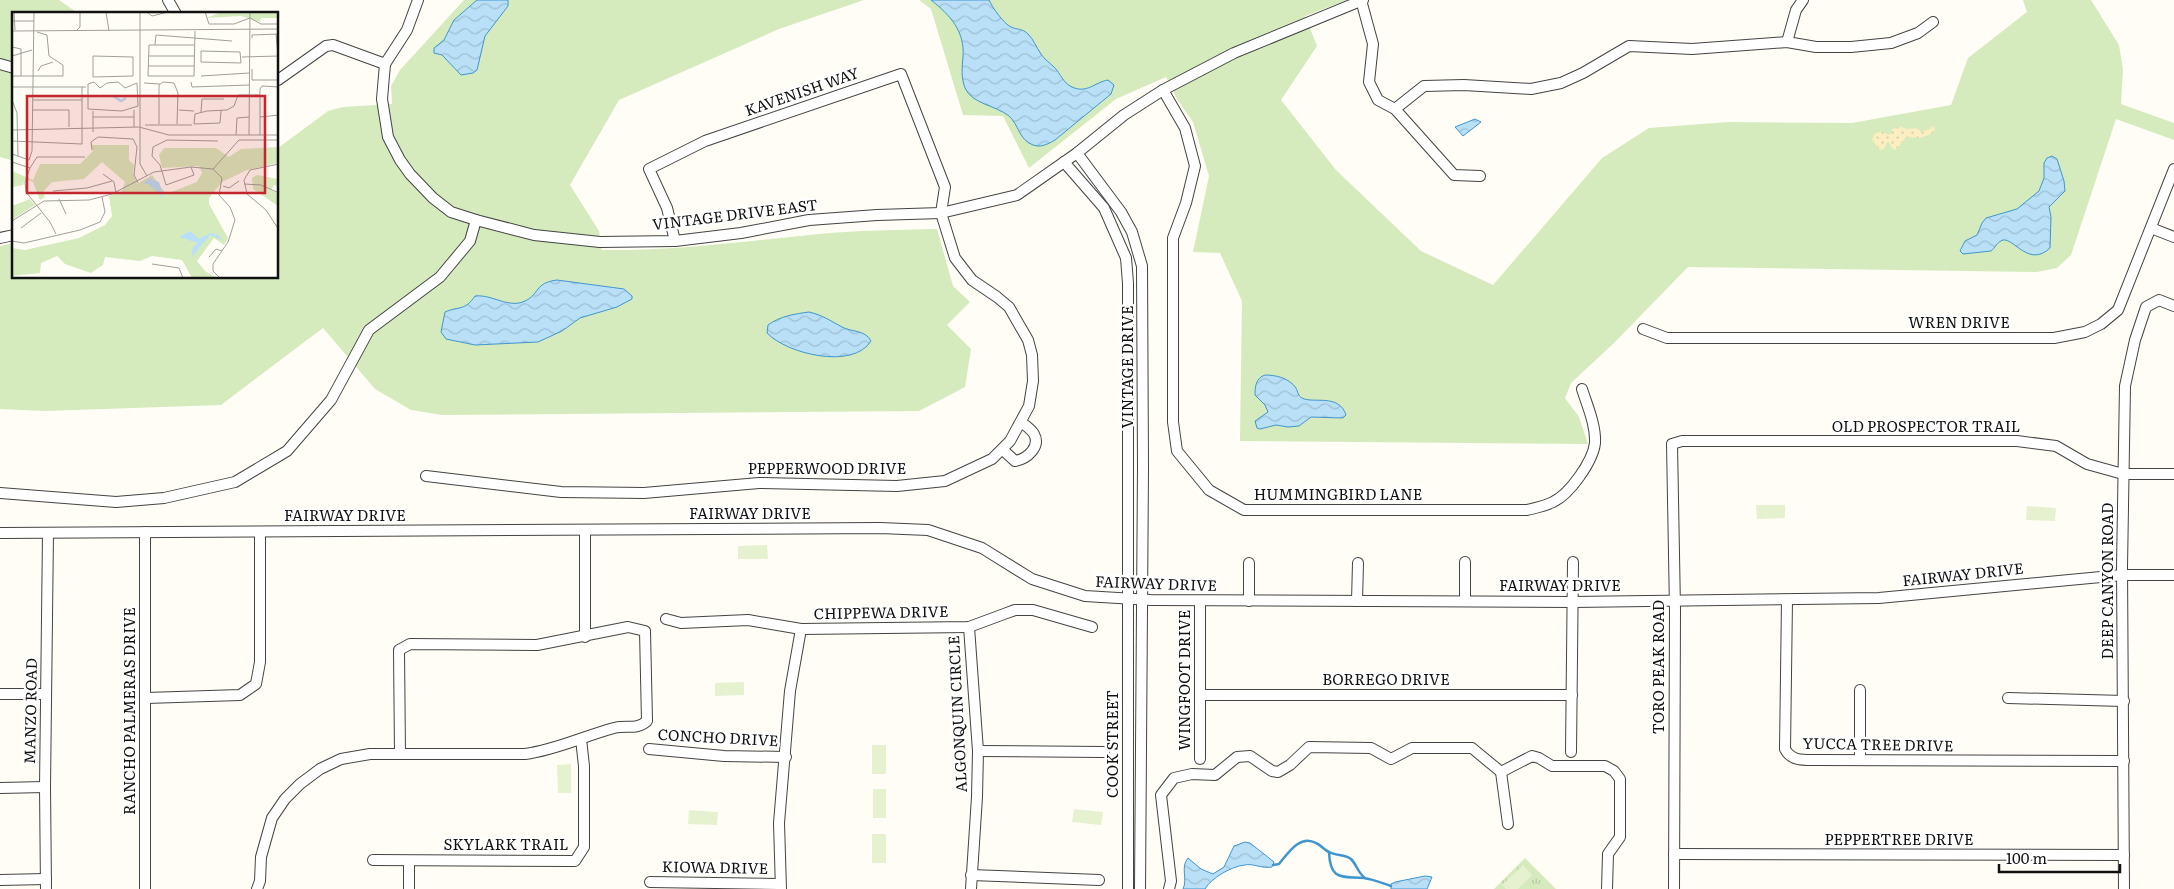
<svg xmlns="http://www.w3.org/2000/svg" width="2174" height="889" viewBox="0 0 2174 889" font-family="Literata,serif">
	<style>
		.grass { fill: #d5ebbd }
		.sand { fill: url(#sand-dots) }
		.park { fill: url(#park-tufts) }
		.pitch { fill: #e6f2cf }
		.water { fill: url(#water-waves); stroke: #3f96cf }
		.lines { fill: none; stroke-linecap: round; stroke-linejoin: round }
		.stream { stroke: #3f96cf; stroke-width: 2.5 }
		.minor-casing { stroke: #444; stroke-width: 12 }
		.minor { stroke: #fff; stroke-width: 10 }
		.labels { text-anchor: middle; stroke-width: 5; stroke-linejoin: round; paint-order: stroke }
		.street-label { font-size: 15px; fill: #111; stroke: #fff }
		.inset-river { fill: none; stroke: #b9e0f7; stroke-width: 2.5 }
		.inset-road { fill: none; stroke: #a09f9a; stroke-width: 1 }
		.view { fill: #c4262e; fill-opacity: 0.15; stroke: #c4262e; stroke-width: 2.5 }
		.inset-edge { fill: none; stroke: #111; stroke-width: 2.5 }
	</style>
	<defs>
		<pattern id="sand-dots" width="8" height="8" patternUnits="userSpaceOnUse" patternTransform="scale(1.25)"><rect width="8" height="8" fill="#fbeec1"/><path d="M2 2h.1M6 6h.1" fill="none" stroke="#d6cba5" stroke-width="1.8" stroke-linecap="round"/></pattern>
		<pattern id="park-tufts" width="24" height="20" patternUnits="userSpaceOnUse" patternTransform="scale(1.25)"><rect width="24" height="20" fill="#d5ebbd"/><path d="M3 7l-1-3M5 7V3M7 7l1-3M15 17l-1-3M17 17v-4M19 17l1-3" fill="none" stroke="#b6c8a1"/></pattern>
		<pattern id="water-waves" width="16" height="10" patternUnits="userSpaceOnUse" patternTransform="scale(1.25)"><rect width="16" height="10" fill="#b9e0f7"/><path d="M0 5q4-4 8 0t8 0" fill="none" stroke="#9ebfd3"/></pattern>
	</defs>
	<rect width="100%" height="100%" fill="#fffdf5"/>
	<g class="grass">
		<path d="M0,0H59L79,14H14V161L0,157Z"/>
		<path d="M464,0H864L779,29L619,100L570,185L599,231L602,250C675,251 747,241 819,234C858,230 898,230 937,229L953,286L970,302L947,325L971,349L965,387L919,411L442,415L411,410L375,389L323,328L221,405L45,411L0,409V246L14,243V278H278V148L328,111L343,107L392,104L391,86L400,70Z"/>
		<path d="M919,0H1347L1305,16L1317,46L1281,100L1336,170L1421,251L1493,285L1602,158L1649,128L1728,122L1852,123L1951,105L1968,58L2027,12L2023,0H2091L2119,45L2123,69L2121,104L2174,123V140L2116,119L2071,255L2057,268L2037,272L1688,267L1614,343L1571,383L1565,398L1579,417L1588,444L1240,441L1242,301L1220,253L1193,252L1209,176L1193,122L1177,99L1166,77L1116,99L1029,168L1003,116L963,115L931,9Z"/>
	</g>
	<path class="sand" d="M1932,126L1935,128L1933,133L1920,138L1906,137L1896,150L1892,148L1888,141L1884,149L1880,150L1872,140L1874,134L1882,131L1888,135L1892,133V129L1901,127L1907,129L1917,128L1921,132L1930,129Z"/>
	<path class="park" d="M1525,858L1556,889H1494Z"/>
	<g class="pitch">
		<path d="M1756,505H1785V518L1757,519Z"/>
		<path d="M2027,506L2056,508L2055,521L2026,520Z"/>
		<path d="M767,545L768,559H738V546Z"/>
		<path d="M744,682V695L715,696V683Z"/>
		<rect x="872" y="745" width="14" height="29"/>
		<path d="M571,764V793H558L557,765Z"/>
		<rect x="873" y="789" width="13" height="29"/>
		<path d="M1074,809L1103,812L1101,825L1072,822Z"/>
		<path d="M689,810L718,812L717,825L688,824Z"/>
		<rect x="872" y="834" width="14" height="29"/>
		<path d="M1523,865L1532,875L1518,889H1506L1502,885Z"/>
	</g>
	<g class="water">
		<path d="M477,0H508V6L485,36L477,70L473,73L461,75L442,55L434,53V48L444,40L454,20Z"/>
		<path d="M931,0H989C992,7 1004,24 1011,27C1017,30 1022,28 1028,34C1034,40 1036,47 1041,54C1044,59 1050,63 1054,67C1061,74 1063,83 1072,87C1087,94 1095,82 1108,80L1114,85L1111,94L1055,140C1048,144 1041,148 1033,145C1019,140 1019,125 1009,116C995,105 972,104 965,88C961,77 962,68 963,57C965,31 950,15 931,0Z"/>
		<path d="M1475,119L1481,122L1463,136L1455,127Z"/>
		<path d="M2052,156L2057,159L2064,181L2065,191L2049,207L2051,217L2050,248C2029,268 2014,238 2003,240C1997,242 1995,248 1991,251L1963,254L1960,251L1965,241L1977,235L1982,223L1986,218L2017,209L2039,191L2044,178V163L2047,158Z"/>
		<path d="M557,280L624,289L632,296V299L617,307L580,318L562,331L538,342L475,345L446,339L441,332L445,312C459,306 465,311 475,296C492,294 509,309 525,301C540,294 534,283 557,280Z"/>
		<path d="M809,312C822,315 831,321 842,327C851,332 866,330 871,341C853,370 787,354 767,333L768,325C780,316 795,314 809,312Z"/>
		<path d="M1265,375C1276,375 1289,378 1296,388C1298,392 1298,396 1302,398C1313,404 1339,393 1346,415L1343,418L1311,417L1299,426L1288,427L1276,425L1260,429L1257,428L1255,421L1268,412L1265,405L1255,395C1255,386 1256,378 1265,375Z"/>
		<path d="M1245,842L1250,843L1274,862L1272,867C1262,869 1253,863 1245,865C1232,866 1211,878 1205,889H1183C1188,879 1180,867 1188,858L1201,869L1213,874L1224,867L1234,846Z"/>
		<path d="M1425,876L1432,877L1427,889H1391V884L1395,882Z"/>
	</g>
	<g class="lines">
		<g class="stream">
			<path d="M1329,852C1330,882 1343,876 1364,878C1372,879 1382,883 1391,886"/>
			<path d="M1273,865L1279,864C1288,853 1300,834 1316,843C1321,845 1324,850 1329,852C1336,856 1345,854 1351,859C1357,865 1358,873 1365,878"/>
		</g>
		<g class="minor-casing">
			<g id="minor">
				<path d="M168,0L176,14"/>
				<path d="M418,0L407,30L385,64L382,99L388,137L400,160L410,174L433,198L451,212L476,220L534,235L600,242L675,241L741,233L809,220L877,215L941,213L1017,195L1077,153L1124,115L1163,90L1234,53L1363,0"/>
				<path d="M1361,0L1373,44L1369,82L1378,100L1395,109L1454,175L1480,176"/>
				<path d="M1787,42L1796,10L1803,0"/>
				<path d="M0,64L14,68"/>
				<path d="M278,80L326,46L333,45L385,64"/>
				<path d="M1163,90L1185,128L1195,166L1186,203L1173,238V422L1177,451L1209,490L1244,510H1527C1535,508 1545,506 1553,502C1570,494 1593,461 1595,443C1596,425 1587,405 1582,389"/>
				<path d="M1395,109L1424,86L1464,85L1531,89L1561,83L1583,73L1629,46L1692,49L1787,42L1816,47H1851L1891,43L1918,33L1933,22"/>
				<path d="M1077,153L1121,212L1132,232L1142,266L1143,467L1140,889"/>
				<path d="M1064,162L1104,208L1126,258L1128,283V889"/>
				<path d="M2151,228L2174,237"/>
				<path d="M0,238L14,235"/>
				<path d="M1643,329L1667,338H2054L2085,332L2101,324L2118,310L2174,169"/>
				<path d="M1003,450L1015,461C1027,459 1041,447 1034,434C1031,429 1026,426 1021,422"/>
				<path d="M426,476L561,492L644,493L759,483L897,486L945,481L992,459L1010,441L1029,406L1033,381L1032,355L1028,340L1009,307L997,297L972,280L955,258L941,213L945,187L901,74L705,141L649,169L667,208L675,241"/>
				<path d="M0,493L116,502L164,498L235,482L287,451L331,400L369,330L440,277L470,241L476,220"/>
				<path d="M585,530V637"/>
				<path d="M145,532V889"/>
				<path d="M0,533L880,528L928,530L982,548L1032,579L1085,596L1151,600L1573,602L1879,598L2122,575H2174"/>
				<path d="M1249,563V601"/>
				<path d="M1787,600L1785,749C1791,761 1803,760 1816,760L2124,761"/>
				<path d="M1200,601V759"/>
				<path d="M1357,601L1358,563"/>
				<path d="M1465,601V562"/>
				<path d="M666,619L681,623L748,620L801,629L969,627L1004,614L1015,610H1033L1092,627"/>
				<path d="M969,627L978,751L977,797L971,889"/>
				<path d="M1860,690V760"/>
				<path d="M0,694H46"/>
				<path d="M1200,695H1572"/>
				<path d="M146,698L240,695L256,684L260,662V532"/>
				<path d="M2008,698L2124,701"/>
				<path d="M649,749L724,756L786,757"/>
				<path d="M978,751L1104,752"/>
				<path d="M1571,752L1573,562"/>
				<path d="M1501,772L1508,824"/>
				<path d="M0,788L45,787"/>
				<path d="M1674,854L2124,855"/>
				<path d="M373,860L575,861L584,847V766L581,739"/>
				<path d="M971,875L1099,880"/>
				<path d="M0,880L46,879"/>
				<path d="M650,882L779,884"/>
				<path d="M46,889L45,787L48,533"/>
				<path d="M257,889L260,881L261,857L272,818L285,799L300,784L320,769L341,759L370,754H525C556,750 584,736 614,728C627,725 637,730 647,721L645,631L628,627L537,645L410,644L399,650L400,754"/>
				<path d="M409,889V861"/>
				<path d="M781,889L779,823L790,691L801,629"/>
				<path d="M1169,889L1171,881L1161,795L1174,778L1192,774L1215,775L1237,757L1250,756L1272,771L1278,772L1290,765L1309,747L1371,748L1391,759L1412,748H1472L1501,772L1532,756L1539,758L1552,766H1605L1614,771L1620,779V837L1608,854L1607,889"/>
				<path d="M1674,889L1675,609L1672,444L1682,441H2017L2056,446L2087,464L2123,474H2174"/>
				<path d="M2124,889L2122,567L2125,386L2135,340L2146,307L2159,300L2174,306"/>
			</g>
		</g>
		<use href="#minor" class="minor"/>
	</g>
	<g class="labels">
		<g class="street-label">
			<text transform="translate(802 92) rotate(-19)" y="5">KAVENISH WAY</text>
			<text transform="translate(735 215) rotate(-7)" y="5">VINTAGE DRIVE EAST</text>
			<text x="1959" y="328">WREN DRIVE</text>
			<text transform="translate(1128 367) rotate(-90)" y="5">VINTAGE DRIVE</text>
			<text x="1926" y="432">OLD PROSPECTOR TRAIL</text>
			<text x="827" y="474">PEPPERWOOD DRIVE</text>
			<text x="1338" y="500">HUMMINGBIRD LANE</text>
			<text x="750" y="519">FAIRWAY DRIVE</text>
			<text x="345" y="521">FAIRWAY DRIVE</text>
			<text transform="translate(1963 575) rotate(-6)" y="5">FAIRWAY DRIVE</text>
			<text transform="translate(2108 581) rotate(-90)" y="5">DEEP CANYON ROAD</text>
			<text transform="translate(1156 584) rotate(2)" y="5">FAIRWAY DRIVE</text>
			<text x="1560" y="591">FAIRWAY DRIVE</text>
			<text transform="translate(881 613) rotate(-1)" y="5">CHIPPEWA DRIVE</text>
			<text transform="translate(1659 667) rotate(-90)" y="5">TORO PEAK ROAD</text>
			<text transform="translate(1185 680) rotate(-90)" y="5">WINGFOOT DRIVE</text>
			<text x="1386" y="685">BORREGO DRIVE</text>
			<text transform="translate(31 711) rotate(-89)" y="5">MANZO ROAD</text>
			<text transform="translate(130 711) rotate(-90)" y="5">RANCHO PALMERAS DRIVE</text>
			<text transform="translate(958 714) rotate(-93)" y="5">ALGONQUIN CIRCLE</text>
			<text transform="translate(718 738) rotate(3)" y="5">CONCHO DRIVE</text>
			<text transform="translate(1113 744) rotate(-90)" y="5">COOK STREET</text>
			<text transform="translate(1878 745) rotate(1)" y="5">YUCCA TREE DRIVE</text>
			<text x="1899" y="845">PEPPERTREE DRIVE</text>
			<text x="506" y="850">SKYLARK TRAIL</text>
			<text transform="translate(715 868) rotate(1)" y="5">KIOWA DRIVE</text>
		</g>
	</g>
	<g transform="translate(12 12)">
		<rect width="266" height="266" fill="#fffdf5"/>
		<path d="M209,0H266V6H249L248,10L229,4L195,6ZM79,133H117V148L122,153L121,162L125,172L140,163L154,182L185,170L190,161L187,154L150,156L147,143L152,136H204L217,145L229,137L266,135V151L235,158L210,170L197,186V192L216,226L212,233L202,226L185,249L193,259L204,266H180L170,248L140,244L128,249L93,245L91,253L79,261L53,252L45,244L29,251L28,261L0,264V236L13,238L67,226L93,213L100,204L97,184L110,179L113,170L90,150L72,167L40,170L31,180L33,185L28,188L21,170L13,167L11,173L0,175V159L21,168L28,152H68L81,139ZM245,163L266,167V174L262,173L259,178L266,182V194L241,177L240,166ZM18,187L23,193L0,208V194Z" fill="#d5ebbd"/>
		<path d="M137,166L147,170L152,186L136,172H131ZM178,219L187,227L199,221L206,223L210,228L198,223L179,246L181,235L186,231L167,225Z" fill="#b9e0f7"/>
		<path class="inset-river" d="M101,84L109,89L114,86"/>
		<path class="inset-road" d="M2,0L3,18M94,0L97,19M128,0V19M135,0L140,4L156,0M193,0L197,12H222L238,6L249,12H267M0,9H22M65,18L68,15V0M0,19L267,17M128,19V152L135,164M264,22L266,43M240,26V23L267,22M143,33L144,23L220,29M182,33H137L136,64H182L183,19M0,35L9,37V64M228,40L229,51L189,50V39ZM0,44L20,38M81,44L121,45V64L81,65ZM137,44H182M230,45L267,44M136,54H182M240,57V68H267M26,59L29,54L41,50M0,64H51V53L37,44L35,23L25,20M189,64L237,61M82,70L88,76L95,71L106,70L113,76L125,71L126,94L110,99L76,97V72ZM179,70L180,75L237,73M132,71L148,72M0,75H74M0,88L5,101L6,144M21,88H70M21,98H57V115M122,98V115M167,98L182,99M209,99L208,111L182,112L183,102L195,99L215,98L222,94L226,83H248M189,100L190,87H212M81,105H122M248,105L267,103M147,112V73L151,70L162,71L166,81L165,112M133,113H180M0,118L127,115L157,123H267M81,120V99M224,123L225,106L237,105M237,123L238,0M248,123V77L250,74L267,75M0,129L70,132V75M80,138L79,130L86,125L121,127L125,135L122,163L126,171M0,142L17,148L20,139L22,0M0,150L18,156M267,152L238,158L232,168L235,182L254,198L267,218M179,155L182,163L154,173L148,153L140,144L141,135L155,128L206,129M201,157L227,128H267M91,162L102,170L104,181M232,172L249,173L267,181M211,174L217,176L227,169M41,179L75,176L100,169M47,187L54,202M0,209L32,189L77,188L100,182L142,160L179,155L201,157L210,166L207,183L218,195L223,208L216,230L201,252V259L208,266M9,216L29,201M44,222L38,210L14,180L13,170L18,156L25,145H73M0,229L12,231L68,218L88,210L93,200L90,185M197,245L204,237L210,239M140,252L167,256L171,266"/>
		<path class="view" d="M15,84H253V181H15Z"/>
		<rect width="266" height="266" class="inset-edge"/>
	</g>
	<path d="M1999 864v8h121v-8" fill="none" stroke="#111111" stroke-width="2.5"/>
	<text x="2006" y="864" font-size="15" fill="#111111" stroke="#ffffff" stroke-width="4" paint-order="stroke">100 m</text>
</svg>
